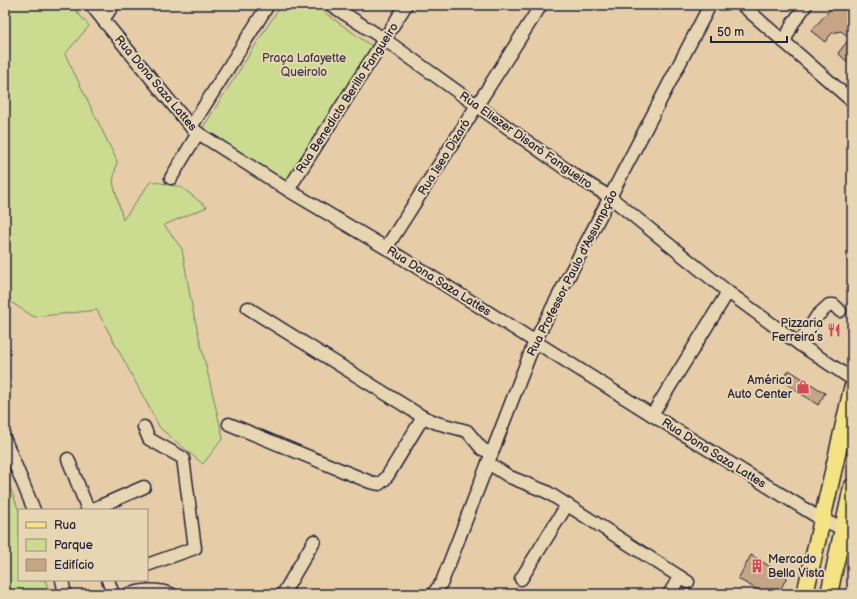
<svg xmlns="http://www.w3.org/2000/svg" width="857" height="599" viewBox="0 0 857 599" font-family="'Balsamiq Sans',sans-serif">
	<style>
		.green { fill: #cbdc90; stroke: #767f66 }
		.building { fill: #c6a586; stroke: #22223b }
		.lines { fill: none; stroke-linecap: round; stroke-linejoin: round }
		.minor-casing { stroke: #22223b; stroke-width: 15 }
		.major-casing { stroke: #22223b; stroke-width: 19 }
		.minor { stroke: #e8d5b2; stroke-width: 12 }
		.major { stroke: #f4e382; stroke-width: 16 }
		.labels { text-anchor: middle; stroke-width: 4; stroke-linejoin: round; paint-order: stroke }
		.park-label { font-size: 12px; fill: #3b3e48; stroke: #e8d5b2 }
		.street-label { font-size: 12px; fill: #22223b; stroke: #e8d5b2 }
		.poi-label { font-size: 12px; fill: #22223b; stroke: #e8d5b2; text-anchor: end }
	</style>
	<rect width="100%" height="100%" fill="#e6cda8"/>
	<filter id="ink" filterUnits="userSpaceOnUse"><feTurbulence type="fractalNoise" baseFrequency=".025" numOctaves="2"/><feDisplacementMap in="SourceGraphic" scale="8" xChannelSelector="R" yChannelSelector="G"/><feConvolveMatrix kernelMatrix="1 2 1 2 8 2 1 2 1" color-interpolation-filters="sRGB"/></filter>
	<g filter="url(#ink)">
		<g class="green">
			<path d="M5,5H71L89,26L65,54L117,161L113,182L123,220L151,181L181,187L207,207L164,225L182,249L192,307L223,438L203,464L160,428L97,310L34,317L6,299L5,297Z"/>
			<path d="M281,5H314L377,50L288,182L202,129Z"/>
			<path d="M6,477L19,511V580H45L50,594H5V478Z"/>
		</g>
		<g class="building">
			<path d="M834,5H852V63L850,65L838,53L850,38L841,31L832,33L825,42L811,31Z"/>
			<path d="M789,370L825,393L818,405L782,381Z"/>
			<path d="M751,555L787,577L778,594H766L738,579Z"/>
		</g>
		<g class="lines">
			<g class="minor-casing">
				<g id="minor">
					<path d="M91,5L191,127L198,133L288,190L386,248L652,415L821,519L843,529L852,540"/>
					<path d="M331,5L384,39L574,175L610,197L728,292L799,344L852,379"/>
					<path d="M742,5L852,101"/>
					<path d="M103,20L113,5"/>
					<path d="M784,42L793,23L806,5"/>
					<path d="M191,127L268,5"/>
					<path d="M171,178L198,133"/>
					<path d="M288,190L406,5"/>
					<path d="M386,248L541,5"/>
					<path d="M248,308L423,417L437,423L467,431L482,449L492,453"/>
					<path d="M799,344L817,316L829,305H834L840,311"/>
					<path d="M652,415L728,292"/>
					<path d="M229,424L370,482L379,484L384,480L388,475L423,417"/>
					<path d="M144,427L149,439L183,458L195,548L147,565"/>
					<path d="M5,440L34,510"/>
					<path d="M68,459L88,510"/>
					<path d="M488,463L510,477L547,492L688,582"/>
					<path d="M91,510L144,487"/>
					<path d="M521,579L567,505"/>
					<path d="M62,580L65,594"/>
					<path d="M108,580L113,594"/>
					<path d="M129,594C142,590 158,589 171,594"/>
					<path d="M283,594L314,541"/>
					<path d="M433,594L442,582L535,341L710,5"/>
					<path d="M669,594L680,577"/>
				</g>
			</g>
			<g class="major-casing">
				<g id="major">
					<path d="M805,594L852,389"/>
					<path d="M829,594L852,487"/>
				</g>
			</g>
			<use href="#minor" class="minor"/>
			<use href="#major" class="major"/>
		</g>
	</g>
	<defs>
		<g id="restaurant-bare" transform="scale(1.08)"><path d="M-5-6h1v4h1v-4h1v4h1v-4h1v5L-1.5 .5V6h-2V.5L-5-1ZM5-6V6H3V1.5H1.5Q1.5-4 5-6Z" fill="#d1495b" stroke="#e8d5b2" stroke-width="2.5" paint-order="stroke"/></g>
		<g id="shop-bare" transform="scale(1.08)"><path d="M-5-2.5h2.3a2.7 3.5 0 0 1 5.4 0H5L5.5 6h-11ZM-1.5-2.5h3a1.5 2.3 0 0 0-3 0Z" fill="#d1495b" stroke="#e8d5b2" stroke-width="2.5" paint-order="stroke"/></g>
		<g id="building-bare" transform="scale(1.08)"><path d="M-4-6H4V6H1V3H-1V6H-4ZM-2.5-4.3h1.7v1.8h-1.7ZM.8-4.3h1.7v1.8H.8ZM-2.5-1h1.7V.8h-1.7ZM.8-1h1.7V.8H.8Z" fill="#d1495b" stroke="#e8d5b2" stroke-width="2.5" paint-order="stroke"/></g>
	</defs>
	<g fill-rule="evenodd">
		<use href="#restaurant-bare" x="834" y="330"/>
		<use href="#shop-bare" x="803" y="387"/>
		<use href="#building-bare" x="757" y="566"/>
	</g>
	<g class="labels">
		<g class="park-label">
			<text x="304" y="62">Praça Lafayette<tspan x="304" dy="14">Queirolo</tspan></text>
		</g>
		<g class="street-label">
			<text transform="translate(156 83) rotate(50)" y="4">Rua Dona Saza Lattes</text>
			<text transform="translate(347 98) rotate(-57)" y="4">Rua Benedicto Berillo Fangueiro</text>
			<text transform="translate(526 140) rotate(35)" y="4">Rua Eliezer Disaró Fangueiro</text>
			<text transform="translate(444 157) rotate(-58)" y="4">Rua Iseo Dizaró</text>
			<text transform="translate(572 273) rotate(-63)" y="4">Rua Professor Paulo d'Assumpção</text>
			<text transform="translate(439 281) rotate(32)" y="4">Rua Dona Saza Lattes</text>
			<text transform="translate(714 453) rotate(32)" y="4">Rua Dona Saza Lattes</text>
		</g>
		<g class="poi-label">
			<text x="823" y="327">Pizzaria<tspan x="823" dy="14">Ferreira´s</tspan></text>
			<text x="792" y="384">América<tspan x="792" dy="14">Auto Center</tspan></text>
			<text x="768" y="563" text-anchor="start">Mercado<tspan x="768" dy="14">Bella Vista</tspan></text>
		</g>
	</g>
	<rect width="857" height="599" fill="none" stroke="#e8d5b2" stroke-width="20"/>
	<rect x="10" y="10" width="837" height="579" fill="none" stroke="#22223b" stroke-width="1.5" filter="url(#ink)"/>
	<rect x="18" y="509" width="130" height="72" fill="#e8d5b2" stroke="#998d82"/>
	<rect x="26" y="522" width="20" height="6" fill="#f4e382" stroke="#998d82"/>
	<text x="54" y="529" font-size="12" fill="#22223b">Rua</text>
	<rect x="26" y="539" width="20" height="12" fill="#cbdc90" stroke="#998d82"/>
	<text x="54" y="549" font-size="12" fill="#22223b">Parque</text>
	<rect x="26" y="559" width="20" height="12" fill="#c6a586" stroke="#998d82"/>
	<text x="54" y="569" font-size="12" fill="#22223b">Edifício</text>
	<path d="M711 36v6h76v-6" fill="none" stroke="#22223b" stroke-width="2"/>
	<text x="717" y="36" font-size="12" fill="#22223b" stroke="#e8d5b2" stroke-width="3" paint-order="stroke">50 m</text>
</svg>
